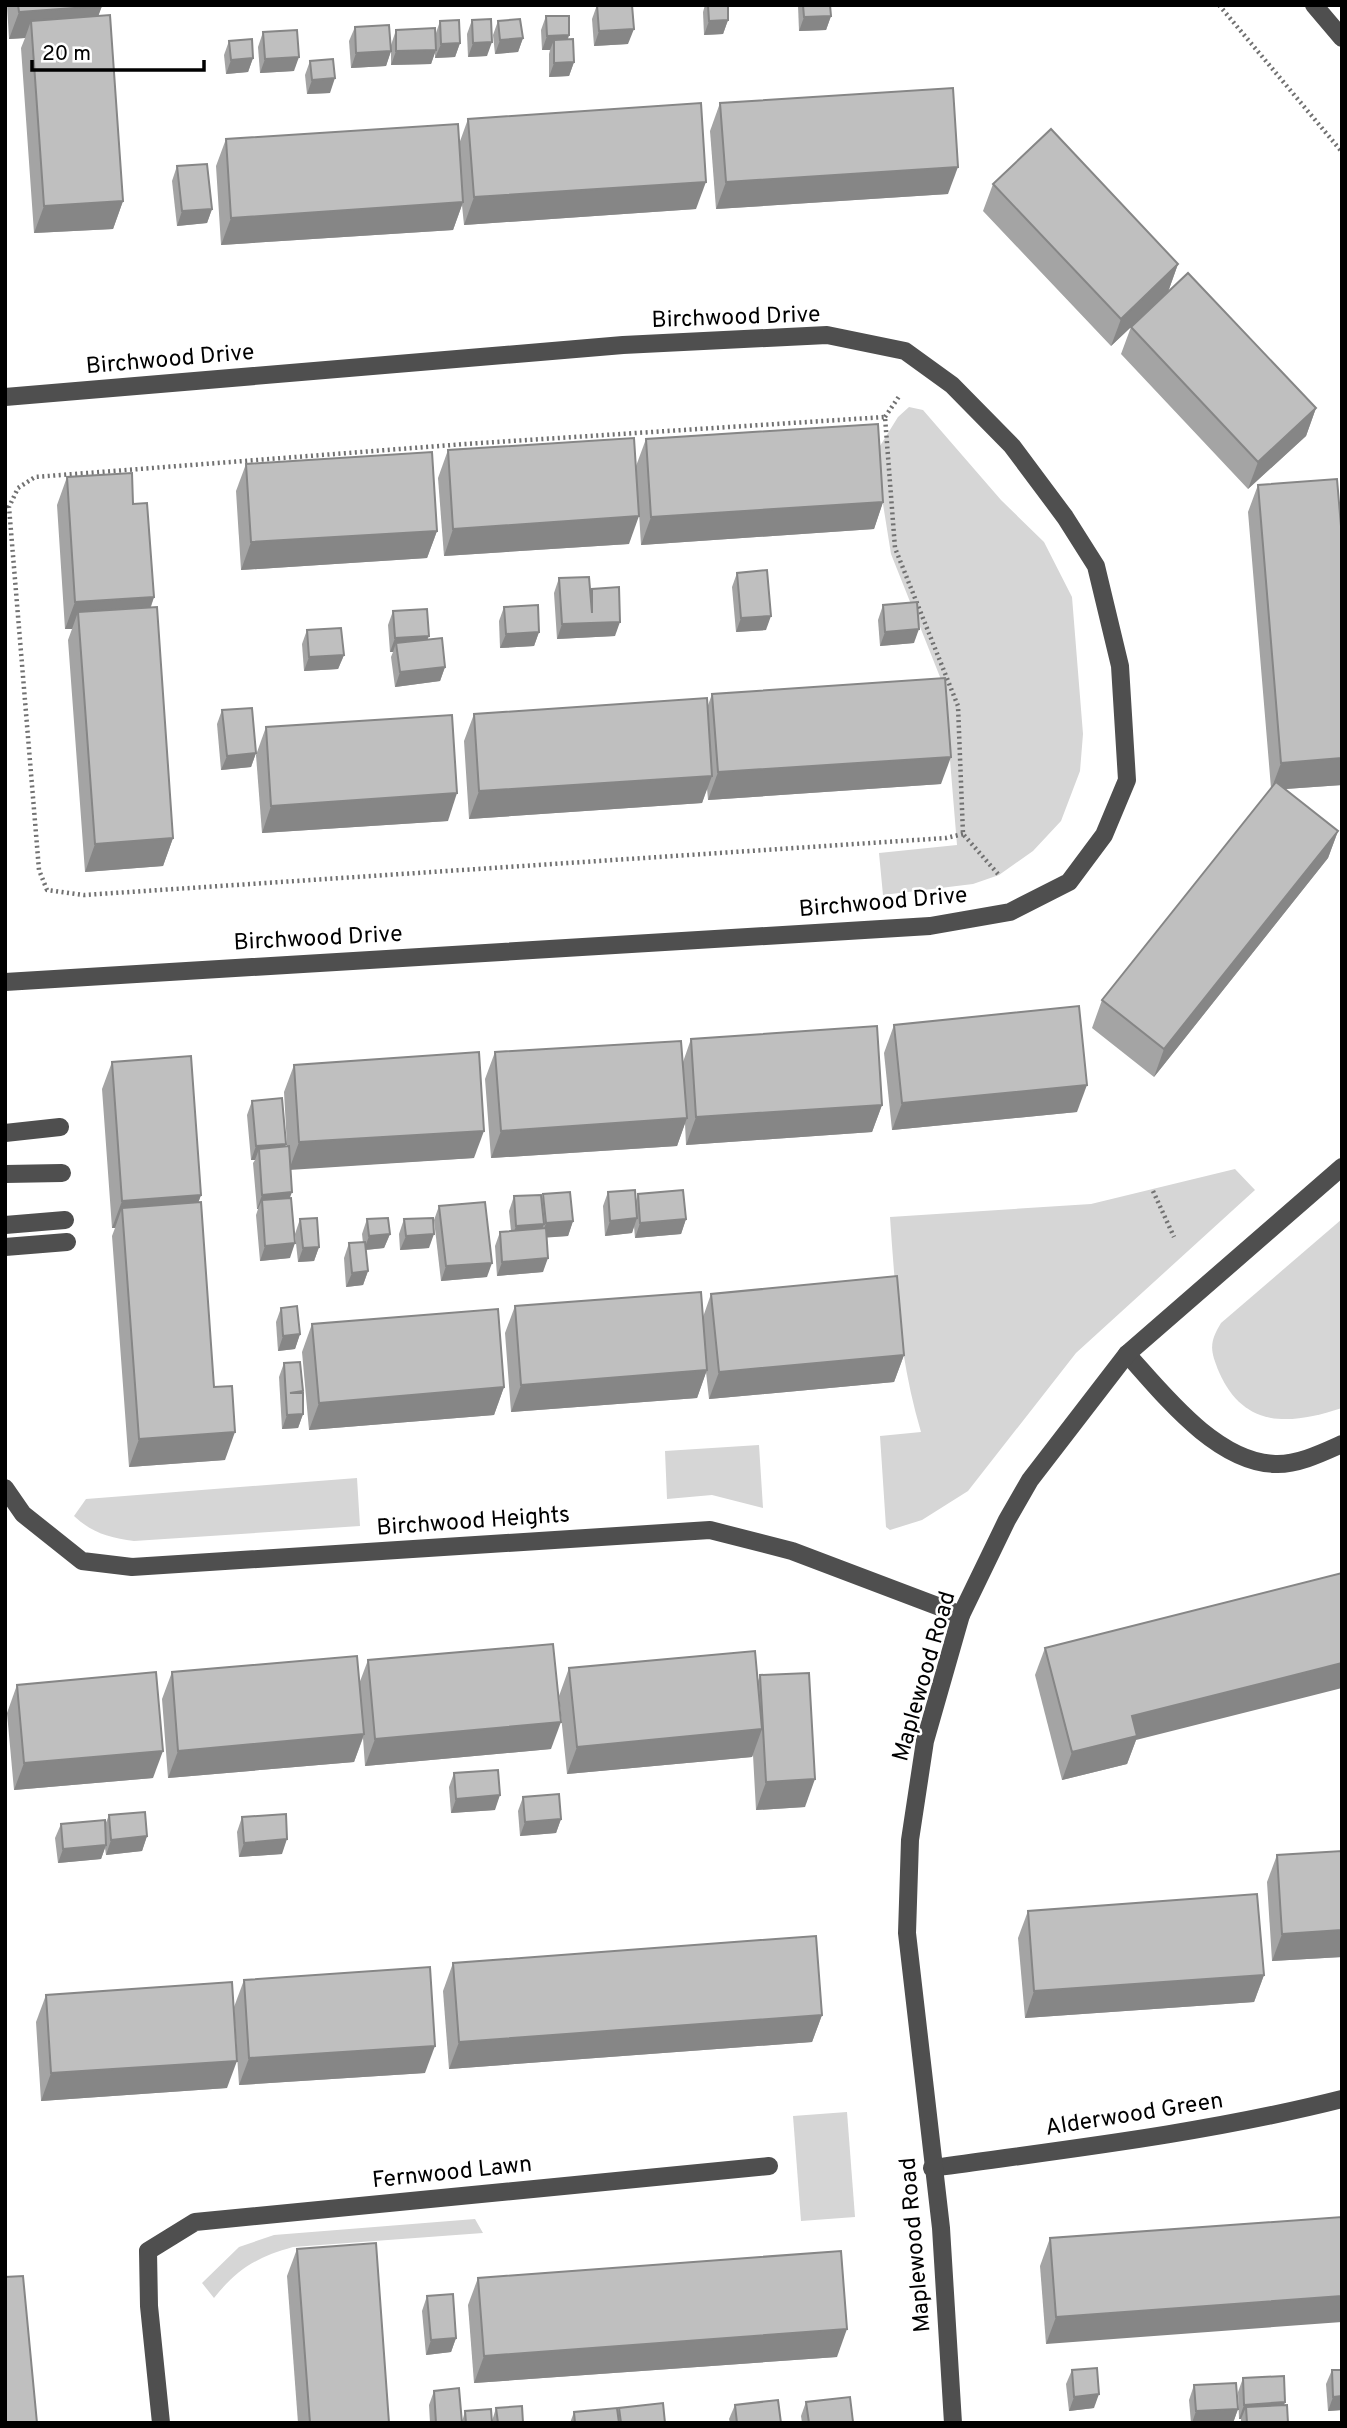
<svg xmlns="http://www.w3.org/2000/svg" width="1347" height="2428" viewBox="0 0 1347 2428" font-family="Overpass,sans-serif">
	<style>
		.green { fill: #d6d6d6 }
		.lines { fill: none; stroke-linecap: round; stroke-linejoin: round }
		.path { stroke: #717171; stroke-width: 4.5; stroke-dasharray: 2 3.5; stroke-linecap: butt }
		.minor { stroke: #4f4f4f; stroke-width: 18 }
		.wall { fill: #a4a4a4 }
		.shaded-wall { fill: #868686 }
		.building { fill: #bfbfbf; stroke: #868686; stroke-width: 2 }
		.labels { text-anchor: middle; stroke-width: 5; stroke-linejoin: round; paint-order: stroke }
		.street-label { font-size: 23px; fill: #000; stroke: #fff }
	</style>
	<rect width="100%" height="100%" fill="#fff"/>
	<g class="green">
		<path d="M909,407L923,410L1001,500L1044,542L1072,597L1083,734L1080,771L1061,821L1033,851L999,875L973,884L883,895L879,853L957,845L944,687L891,554L875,454L898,417Z"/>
		<path d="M1235,1169L1255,1190L1076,1353L968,1491L922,1520L890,1530L886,1527L880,1436L921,1432C900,1361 895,1290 890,1217L1091,1204Z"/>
		<path d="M1342,1219V1408C1290,1425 1244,1429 1219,1372C1210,1350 1209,1343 1221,1323Z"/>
		<path d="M759,1445L763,1508L712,1495L667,1499L665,1451Z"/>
		<path d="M357,1478L360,1526L134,1541C110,1538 92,1533 74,1516L86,1499Z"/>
		<path d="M847,2112L855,2217L801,2221L793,2116Z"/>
		<path d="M475,2219L483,2233L293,2247C257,2257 237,2269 214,2298L202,2283L239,2247L274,2235Z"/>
	</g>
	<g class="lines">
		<g class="path">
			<path d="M1219,5L1342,152"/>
			<path d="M885,417L900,395"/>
			<path d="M963,834L946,838L84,895L47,890L39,870L9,507L18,488L35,477L465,444L885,417L895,548L958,706L963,834L998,874"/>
			<path d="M1153,1191L1174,1237"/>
		</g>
		<g class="minor">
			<path d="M1314,5L1342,38"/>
			<path d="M5,397L623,345L827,335L905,351L952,385L1012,446L1065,517L1096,566L1120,666L1127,780L1104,835L1069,882L1010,912L930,926L5,982"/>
			<path d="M5,1133L60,1127"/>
			<path d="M5,1174L62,1173"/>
			<path d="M5,1225L65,1220"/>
			<path d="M5,1247L67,1242"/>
			<path d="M1127,1354C1164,1395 1216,1462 1275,1464C1297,1465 1322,1453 1342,1444"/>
			<path d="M5,1488L23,1514L82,1561L132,1567L710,1530L792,1551L961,1615"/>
			<path d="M932,2168C1069,2149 1207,2133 1342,2099"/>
			<path d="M161,2423L149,2306L148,2251L195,2222L769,2166"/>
			<path d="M953,2423L941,2228L907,1933L910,1840L925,1741L961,1615L1007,1520L1030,1480L1127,1354L1342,1167"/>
		</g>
	</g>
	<g class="wall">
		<path d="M7,5H102L98,16L123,201L113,229L34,233L21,48L25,38L9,39Z"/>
		<path d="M597,5L628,44L594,46L592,19Z"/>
		<path d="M705,5H728V20L723,34L704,35L703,12Z"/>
		<path d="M798,5H830L831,16L826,30L799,31Z"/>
		<path d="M546,16L569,35L568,39L574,62L569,76L549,77V54L550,50H542L541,30Z"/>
		<path d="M472,20L487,56L468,57L467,34Z"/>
		<path d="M440,21L460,43L455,57L435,58V52L431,64L391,65V45L396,30L436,33Z"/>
		<path d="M498,21L523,38L518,52L495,54L493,35Z"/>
		<path d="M355,27L391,51L386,66L351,68L349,41Z"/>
		<path d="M263,32L294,71L260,73L258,47Z"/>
		<path d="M229,41L253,58L248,72L226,74L224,55Z"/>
		<path d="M310,61L330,93L307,94L305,75Z"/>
		<path d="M720,103L948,194L716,209L710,131Z"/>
		<path d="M468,119L696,209L464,225L462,205L453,230L221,245L216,166L226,139L459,144Z"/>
		<path d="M177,166L212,209L207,223L177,226L172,181Z"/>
		<path d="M993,184L1178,264L1168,292L1316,408L1306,436L1248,489L1121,354L1131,327L1111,346L983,211Z"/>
		<path d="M646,439L883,502L874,529L641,545L636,466Z"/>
		<path d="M448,450L629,544L444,556L438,478Z"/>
		<path d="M246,464L437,531L427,558L241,570L236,491Z"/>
		<path d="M67,477L133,504L154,597L151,607L173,838L163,866L85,872L68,640L72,629H65L57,505Z"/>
		<path d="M1258,485L1342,785L1285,789L1338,831L1328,858L1154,1077L1092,1028L1102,1000L1271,788L1248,512Z"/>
		<path d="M737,573L766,630L736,632L732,587Z"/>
		<path d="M559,578L590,593L592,589L615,636L557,639L554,593Z"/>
		<path d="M883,605L914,643L880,646L878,620Z"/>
		<path d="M504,607L539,632L534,646L500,648L499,621Z"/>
		<path d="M393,611L427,639L445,667L440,681L395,687L391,657L393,652H390L388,625Z"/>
		<path d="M307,630L344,655L338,669L304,671L302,644Z"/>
		<path d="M712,694L941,784L708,800L707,788L702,803L469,819L464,741L474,714L707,708Z"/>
		<path d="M222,710L256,753L251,767L221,770L217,724Z"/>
		<path d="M266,727L448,821L262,833L256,755Z"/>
		<path d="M894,1025L1077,1112L892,1130L884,1053Z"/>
		<path d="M691,1039L882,1105L872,1132L686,1145L685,1123L677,1146L491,1158L485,1079L495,1052L683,1062Z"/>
		<path d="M112,1062L201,1195L198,1203L214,1387L225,1460L129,1467L112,1236L115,1228H112L102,1089Z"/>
		<path d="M294,1065L474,1158L290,1169V1258L260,1261L256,1215L258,1209H257L253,1163L255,1160H251L247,1115L252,1101L286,1144L285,1146H287L284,1092Z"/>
		<path d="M608,1192L636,1201L638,1194L686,1219L681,1234L635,1238L634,1226L632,1233L605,1236L603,1206Z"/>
		<path d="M543,1194L573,1221L568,1236L546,1237L543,1272L497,1276L495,1246L500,1232L511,1231L509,1211L514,1196L542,1199Z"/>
		<path d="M439,1206L487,1277L441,1281L434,1220Z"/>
		<path d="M300,1219L319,1247L314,1261L298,1262L295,1234Z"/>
		<path d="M367,1219L390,1234L384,1248L366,1250L368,1271L363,1285L346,1287L344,1258L349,1243H363L362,1234Z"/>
		<path d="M404,1219L429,1248L400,1250L399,1234Z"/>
		<path d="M711,1294L904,1355L894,1382L709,1399L706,1372L697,1398L511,1412L505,1333L515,1306L703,1317Z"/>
		<path d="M281,1308L300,1334L295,1349L278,1351L276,1322Z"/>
		<path d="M312,1324L504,1387L494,1415L309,1430L302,1352Z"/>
		<path d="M284,1363L302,1393L303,1414L298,1428L282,1429L279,1377Z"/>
		<path d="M1045,1648L1136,1740L1127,1764L1062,1780L1035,1675Z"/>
		<path d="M368,1660L551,1749L365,1766L363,1738L354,1762L168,1778L162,1699L172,1672L359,1684Z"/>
		<path d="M569,1668L758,1681L760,1675L805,1807L756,1810L753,1755L752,1757L567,1774L559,1696Z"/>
		<path d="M17,1685L153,1778L14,1790L7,1713Z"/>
		<path d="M454,1773L495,1810L451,1813L449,1787Z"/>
		<path d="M523,1797L561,1819L556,1833L520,1836L518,1811Z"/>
		<path d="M109,1815L147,1836L142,1851L106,1855L105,1848L101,1859L58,1863L55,1838L61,1824L105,1825Z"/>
		<path d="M242,1817L282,1854L239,1857L237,1832Z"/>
		<path d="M1342,1851V1957L1272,1961L1267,1882L1277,1855Z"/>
		<path d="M1028,1911L1264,1975L1254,2002L1025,2018L1018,1938Z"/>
		<path d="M453,1963L822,2015L812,2042L449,2069L443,1991Z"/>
		<path d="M244,1980L425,2073L239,2085L234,2007Z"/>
		<path d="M46,1995L227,2088L41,2101L36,2022Z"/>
		<path d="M1342,2217L1046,2344L1040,2266L1050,2238Z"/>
		<path d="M297,2249L389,2423H298L287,2276Z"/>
		<path d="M478,2278L837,2357L474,2383L468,2305Z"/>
		<path d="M427,2296L456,2338L451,2352L426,2355L422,2311Z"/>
		<path d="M1072,2370L1094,2408L1069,2411L1066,2384Z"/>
		<path d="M1332,2370L1342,2410L1328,2411L1326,2384Z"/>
		<path d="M1243,2378L1285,2402L1284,2405L1288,2423H1241V2419H1239L1238,2392Z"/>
		<path d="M1194,2385L1238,2409L1233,2423H1191L1189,2400Z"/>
		<path d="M434,2391L462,2422L465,2411L492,2421L496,2408L523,2423H430L429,2405Z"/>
		<path d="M806,2402L853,2422V2423H802L801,2416Z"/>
		<path d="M735,2405L781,2423H730L729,2419Z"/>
		<path d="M619,2408L665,2423H570L574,2412L618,2411Z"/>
	</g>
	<g class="shaded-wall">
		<path d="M102,6L92,33L31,21L25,38L9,39L19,12Z"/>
		<path d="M831,16L826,30L799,31L804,17Z"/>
		<path d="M728,20L723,34L704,35L709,21Z"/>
		<path d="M634,29L628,44L594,46L599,31Z"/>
		<path d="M569,35L564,49L554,40L550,50H542L547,36Z"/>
		<path d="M523,38L518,52L495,54L500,40Z"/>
		<path d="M492,42L487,56L468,57L473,43Z"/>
		<path d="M460,43L455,57L435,58L441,44Z"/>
		<path d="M436,50L431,64L391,65L396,51Z"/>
		<path d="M391,51L386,66L351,68L356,53Z"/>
		<path d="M299,57L294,71L260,73L265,59Z"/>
		<path d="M253,58L248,72L226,74L231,60Z"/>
		<path d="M574,62L569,76L549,77L554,63Z"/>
		<path d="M335,78L330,93L307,94L312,80Z"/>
		<path d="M958,167L948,194L716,209L726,182Z"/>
		<path d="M706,182L696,209L464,225L474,197Z"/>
		<path d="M123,201L113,229L34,233L44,206Z"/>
		<path d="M463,202L453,230L221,245L231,218Z"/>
		<path d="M212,209L207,223L177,226L182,211Z"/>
		<path d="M1178,264L1168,292L1111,346L1121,319Z"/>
		<path d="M1316,408L1306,436L1248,489L1258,462Z"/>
		<path d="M883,502L874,529L641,545L651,517Z"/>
		<path d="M639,516L629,544L444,556L453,529Z"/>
		<path d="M437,531L427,558L241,570L251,542Z"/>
		<path d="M154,597L144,624L78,612L72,629H65L75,602Z"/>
		<path d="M771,616L766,630L736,632L741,618Z"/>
		<path d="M620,622L615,636L557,639L562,624Z"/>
		<path d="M919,629L914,643L880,646L885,632Z"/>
		<path d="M539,632L534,646L500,648L506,634Z"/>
		<path d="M429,636L423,650L396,643L393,652H390L395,638Z"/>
		<path d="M344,655L338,669L304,671L309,657Z"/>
		<path d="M445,667L440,681L395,687L400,672Z"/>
		<path d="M256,753L251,767L221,770L227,756Z"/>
		<path d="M951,757L941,784L708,800L718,772Z"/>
		<path d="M1342,758V785L1271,790L1281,763Z"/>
		<path d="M712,776L702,803L469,819L479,791Z"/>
		<path d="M457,793L448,821L262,833L271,806Z"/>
		<path d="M1338,831L1328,858L1154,1077L1164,1049Z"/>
		<path d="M173,838L163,866L85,872L95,844Z"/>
		<path d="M1087,1085L1077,1112L892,1130L902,1103Z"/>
		<path d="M882,1105L872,1132L686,1145L696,1117Z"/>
		<path d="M687,1118L677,1146L491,1158L501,1131Z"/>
		<path d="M484,1131L474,1158L289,1170L299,1142Z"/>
		<path d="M286,1144L281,1158L259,1149L255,1160H251L256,1146Z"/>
		<path d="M292,1192L287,1206L262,1200L258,1209H257L262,1195Z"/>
		<path d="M201,1195L191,1222L122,1208L115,1228H112L122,1201Z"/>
		<path d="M637,1218L632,1233L605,1236L610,1221Z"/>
		<path d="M686,1219L681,1234L635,1238L640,1223Z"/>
		<path d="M573,1221L568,1236L541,1238L546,1223Z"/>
		<path d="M544,1224L539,1238L511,1240L516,1226Z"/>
		<path d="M390,1234L384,1248L364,1250L369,1236Z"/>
		<path d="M434,1234L429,1248L400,1250L406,1236Z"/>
		<path d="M295,1243L290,1258L260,1261L265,1246Z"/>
		<path d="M319,1247L314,1261L298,1262L303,1248Z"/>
		<path d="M548,1258L543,1272L497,1276L502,1262Z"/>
		<path d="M492,1263L487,1277L441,1281L446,1266Z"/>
		<path d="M368,1271L363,1285L346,1287L352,1273Z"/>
		<path d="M300,1334L295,1349L278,1351L283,1336Z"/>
		<path d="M904,1355L894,1382L709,1399L719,1372Z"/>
		<path d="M707,1370L697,1398L511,1412L521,1385Z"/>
		<path d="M504,1387L494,1415L309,1430L319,1403Z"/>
		<path d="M303,1414L298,1428L282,1429L287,1415Z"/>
		<path d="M235,1432L225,1460L129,1467L139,1439Z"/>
		<path d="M1342,1663V1688L1136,1740L1127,1764L1062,1780L1072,1752L1132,1716Z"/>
		<path d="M561,1722L551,1749L365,1766L375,1739Z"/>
		<path d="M762,1729L752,1757L567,1774L577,1747Z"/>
		<path d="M364,1734L354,1762L168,1778L178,1751Z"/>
		<path d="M163,1751L153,1778L14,1790L24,1763Z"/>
		<path d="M815,1779L805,1807L756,1810L766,1782Z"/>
		<path d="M500,1795L495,1810L451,1813L456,1799Z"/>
		<path d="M561,1819L556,1833L520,1836L525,1822Z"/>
		<path d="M147,1836L142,1851L106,1855L111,1840Z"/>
		<path d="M287,1839L282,1854L239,1857L244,1843Z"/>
		<path d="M106,1845L101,1859L58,1863L63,1849Z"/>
		<path d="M1342,1930V1957L1272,1961L1282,1934Z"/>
		<path d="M1264,1975L1254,2002L1025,2018L1034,1991Z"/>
		<path d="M822,2015L812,2042L449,2069L459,2042Z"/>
		<path d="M435,2046L425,2073L239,2085L249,2058Z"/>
		<path d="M237,2061L227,2088L41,2101L51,2073Z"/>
		<path d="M1342,2296V2322L1046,2344L1056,2317Z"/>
		<path d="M847,2329L837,2357L474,2383L484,2356Z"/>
		<path d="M456,2338L451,2352L426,2355L431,2340Z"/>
		<path d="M1099,2394L1094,2408L1069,2411L1074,2397Z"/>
		<path d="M1342,2396V2410L1328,2411L1333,2397Z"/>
		<path d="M1285,2402L1280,2416L1246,2407L1241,2419H1239L1244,2405Z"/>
		<path d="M1238,2409L1233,2423H1192L1196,2411Z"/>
	</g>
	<g class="building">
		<path d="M18,5H102V6L19,12Z"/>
		<path d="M597,5H632L634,29L599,31Z"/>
		<path d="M708,5H728V20L709,21Z"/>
		<path d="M803,5H830L831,16L804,17Z"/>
		<path d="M110,15L123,201L44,206L31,21Z"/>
		<path d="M546,16H569V35L547,36Z"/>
		<path d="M491,19L492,42L473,43L472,20Z"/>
		<path d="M520,19L523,38L500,40L498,21Z"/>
		<path d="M459,20L460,43L441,44L440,21Z"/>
		<path d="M389,25L391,51L356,53L355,27Z"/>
		<path d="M435,28L436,50L396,51V30Z"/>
		<path d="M297,30L299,57L265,59L263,32Z"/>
		<path d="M252,39L253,58L231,60L229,41Z"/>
		<path d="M573,39L574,62L554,63V40Z"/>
		<path d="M333,59L335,78L312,80L310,61Z"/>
		<path d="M953,88L958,167L726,182L720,103Z"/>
		<path d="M701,103L706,182L474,197L468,119Z"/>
		<path d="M458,124L463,202L231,218L226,139Z"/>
		<path d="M1051,129L1178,264L1121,319L993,184Z"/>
		<path d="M207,164L212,209L182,211L177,166Z"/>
		<path d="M1188,273L1316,408L1258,462L1131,327Z"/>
		<path d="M878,424L883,502L651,517L646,439Z"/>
		<path d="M634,438L639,516L453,529L448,450Z"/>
		<path d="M432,452L437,531L251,542L246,464Z"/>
		<path d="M132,473L133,504L147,503L154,597L75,602L67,477Z"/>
		<path d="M1337,479L1342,538V758L1281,763L1258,485Z"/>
		<path d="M767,570L771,616L741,618L737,573Z"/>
		<path d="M589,577L592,613V589L619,587L620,622L562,624L559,578Z"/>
		<path d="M917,602L919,629L885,632L883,605Z"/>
		<path d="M538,605L539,632L506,634L504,607Z"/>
		<path d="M157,607L173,838L95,844L78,612Z"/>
		<path d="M427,609L429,636L395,638L393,611Z"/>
		<path d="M341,628L344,655L309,657L307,630Z"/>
		<path d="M442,638L445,667L400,672L396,643Z"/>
		<path d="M945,678L951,757L718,772L712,694Z"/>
		<path d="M707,698L712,776L479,791L474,714Z"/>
		<path d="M252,708L256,753L227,756L222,710Z"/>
		<path d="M452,715L457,793L271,806L266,727Z"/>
		<path d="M1276,782L1338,831L1164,1049L1102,1000Z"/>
		<path d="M1079,1006L1087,1085L902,1103L894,1025Z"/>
		<path d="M877,1026L882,1105L696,1117L691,1039Z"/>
		<path d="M681,1041L687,1118L501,1131L495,1052Z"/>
		<path d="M479,1052L484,1131L299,1142L294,1065Z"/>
		<path d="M191,1056L201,1195L122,1201L112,1062Z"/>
		<path d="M282,1098L286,1144L256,1146L252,1101Z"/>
		<path d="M289,1146L292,1192L262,1195L259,1149Z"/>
		<path d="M635,1190L637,1218L610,1221L608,1192Z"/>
		<path d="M683,1190L686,1219L640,1223L638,1194Z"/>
		<path d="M570,1192L573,1221L546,1223L543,1194Z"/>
		<path d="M541,1195L544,1224L516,1226L514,1196Z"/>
		<path d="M291,1198L295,1243L265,1246L262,1200Z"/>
		<path d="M201,1202L214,1387L232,1386L235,1432L139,1439L122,1208Z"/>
		<path d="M485,1202L492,1263L446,1266L439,1206Z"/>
		<path d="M317,1218L319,1247L303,1248L300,1219Z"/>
		<path d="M388,1218L390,1234L369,1236L367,1219Z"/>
		<path d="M433,1218L434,1234L406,1236L404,1219Z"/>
		<path d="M546,1228L548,1258L502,1262L500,1232Z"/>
		<path d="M365,1242L368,1271L352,1273L349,1243Z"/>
		<path d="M897,1276L904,1355L719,1372L711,1294Z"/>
		<path d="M701,1292L707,1370L521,1385L515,1306Z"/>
		<path d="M297,1306L300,1334L283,1336L281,1308Z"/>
		<path d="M498,1309L504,1387L319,1403L312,1324Z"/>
		<path d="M300,1362L303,1391L290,1393H303V1414L287,1415L284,1363Z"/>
		<path d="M1342,1573V1663L1132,1716L1137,1736L1072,1752L1045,1648Z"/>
		<path d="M553,1644L561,1722L375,1739L368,1660Z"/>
		<path d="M755,1651L762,1729L577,1747L569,1668Z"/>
		<path d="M357,1656L364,1734L178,1751L172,1672Z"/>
		<path d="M156,1672L163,1751L24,1763L17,1685Z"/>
		<path d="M809,1673L815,1779L766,1782L760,1675Z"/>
		<path d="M498,1770L500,1795L456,1799L454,1773Z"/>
		<path d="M559,1794L561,1819L525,1822L523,1797Z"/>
		<path d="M145,1812L147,1836L111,1840L109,1815Z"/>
		<path d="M286,1814L287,1839L244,1843L242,1817Z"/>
		<path d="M105,1820L106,1845L63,1849L61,1824Z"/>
		<path d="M1342,1851V1930L1282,1934L1277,1855Z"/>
		<path d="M1257,1894L1264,1975L1034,1991L1028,1911Z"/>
		<path d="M816,1936L822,2015L459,2042L453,1963Z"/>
		<path d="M430,1967L435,2046L249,2058L244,1980Z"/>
		<path d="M232,1982L237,2061L51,2073L46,1995Z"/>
		<path d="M1342,2217V2296L1056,2317L1050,2238Z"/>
		<path d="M376,2243L389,2423H310L297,2249Z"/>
		<path d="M841,2251L847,2329L484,2356L478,2278Z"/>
		<path d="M23,2276L37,2423H5V2277Z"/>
		<path d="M453,2294L456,2338L431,2340L427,2296Z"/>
		<path d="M1097,2368L1099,2394L1074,2397L1072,2370Z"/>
		<path d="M1332,2370H1342V2396L1333,2397Z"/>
		<path d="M1284,2376L1285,2402L1244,2405L1243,2378Z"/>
		<path d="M1236,2383L1238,2409L1196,2411L1194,2385Z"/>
		<path d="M459,2388L462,2423H436L434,2391Z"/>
		<path d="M850,2397L853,2422L809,2423L806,2402Z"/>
		<path d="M778,2400L781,2423H737L735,2405Z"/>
		<path d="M663,2403L665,2423H621L619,2408Z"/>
		<path d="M1287,2405L1288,2423H1247L1246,2407Z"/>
		<path d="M522,2406L523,2423H498L496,2408Z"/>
		<path d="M617,2408L619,2423H575L574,2412Z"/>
		<path d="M491,2409L492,2423H466L465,2411Z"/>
	</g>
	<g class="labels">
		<g class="street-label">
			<text transform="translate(736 316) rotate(-2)" y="8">Birchwood Drive</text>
			<text transform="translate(170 358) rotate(-5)" y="8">Birchwood Drive</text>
			<text transform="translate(883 901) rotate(-5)" y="8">Birchwood Drive</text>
			<text transform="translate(318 937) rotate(-3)" y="8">Birchwood Drive</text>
			<text transform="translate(473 1520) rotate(-4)" y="8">Birchwood Heights</text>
			<text transform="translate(923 1676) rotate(-74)" y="8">Maplewood Road</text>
			<text transform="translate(1134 2113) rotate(-9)" y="8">Alderwood Green</text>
			<text transform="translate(452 2171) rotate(-6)" y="8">Fernwood Lawn</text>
			<text transform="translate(914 2245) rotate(-95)" y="8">Maplewood Road</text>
		</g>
	</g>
	<rect width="1347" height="2428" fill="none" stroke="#000000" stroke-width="14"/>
	<path d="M32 60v10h172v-10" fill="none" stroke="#000000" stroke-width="3.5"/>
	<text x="42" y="60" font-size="21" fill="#000000" stroke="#ffffff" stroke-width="5" paint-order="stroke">20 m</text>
</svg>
